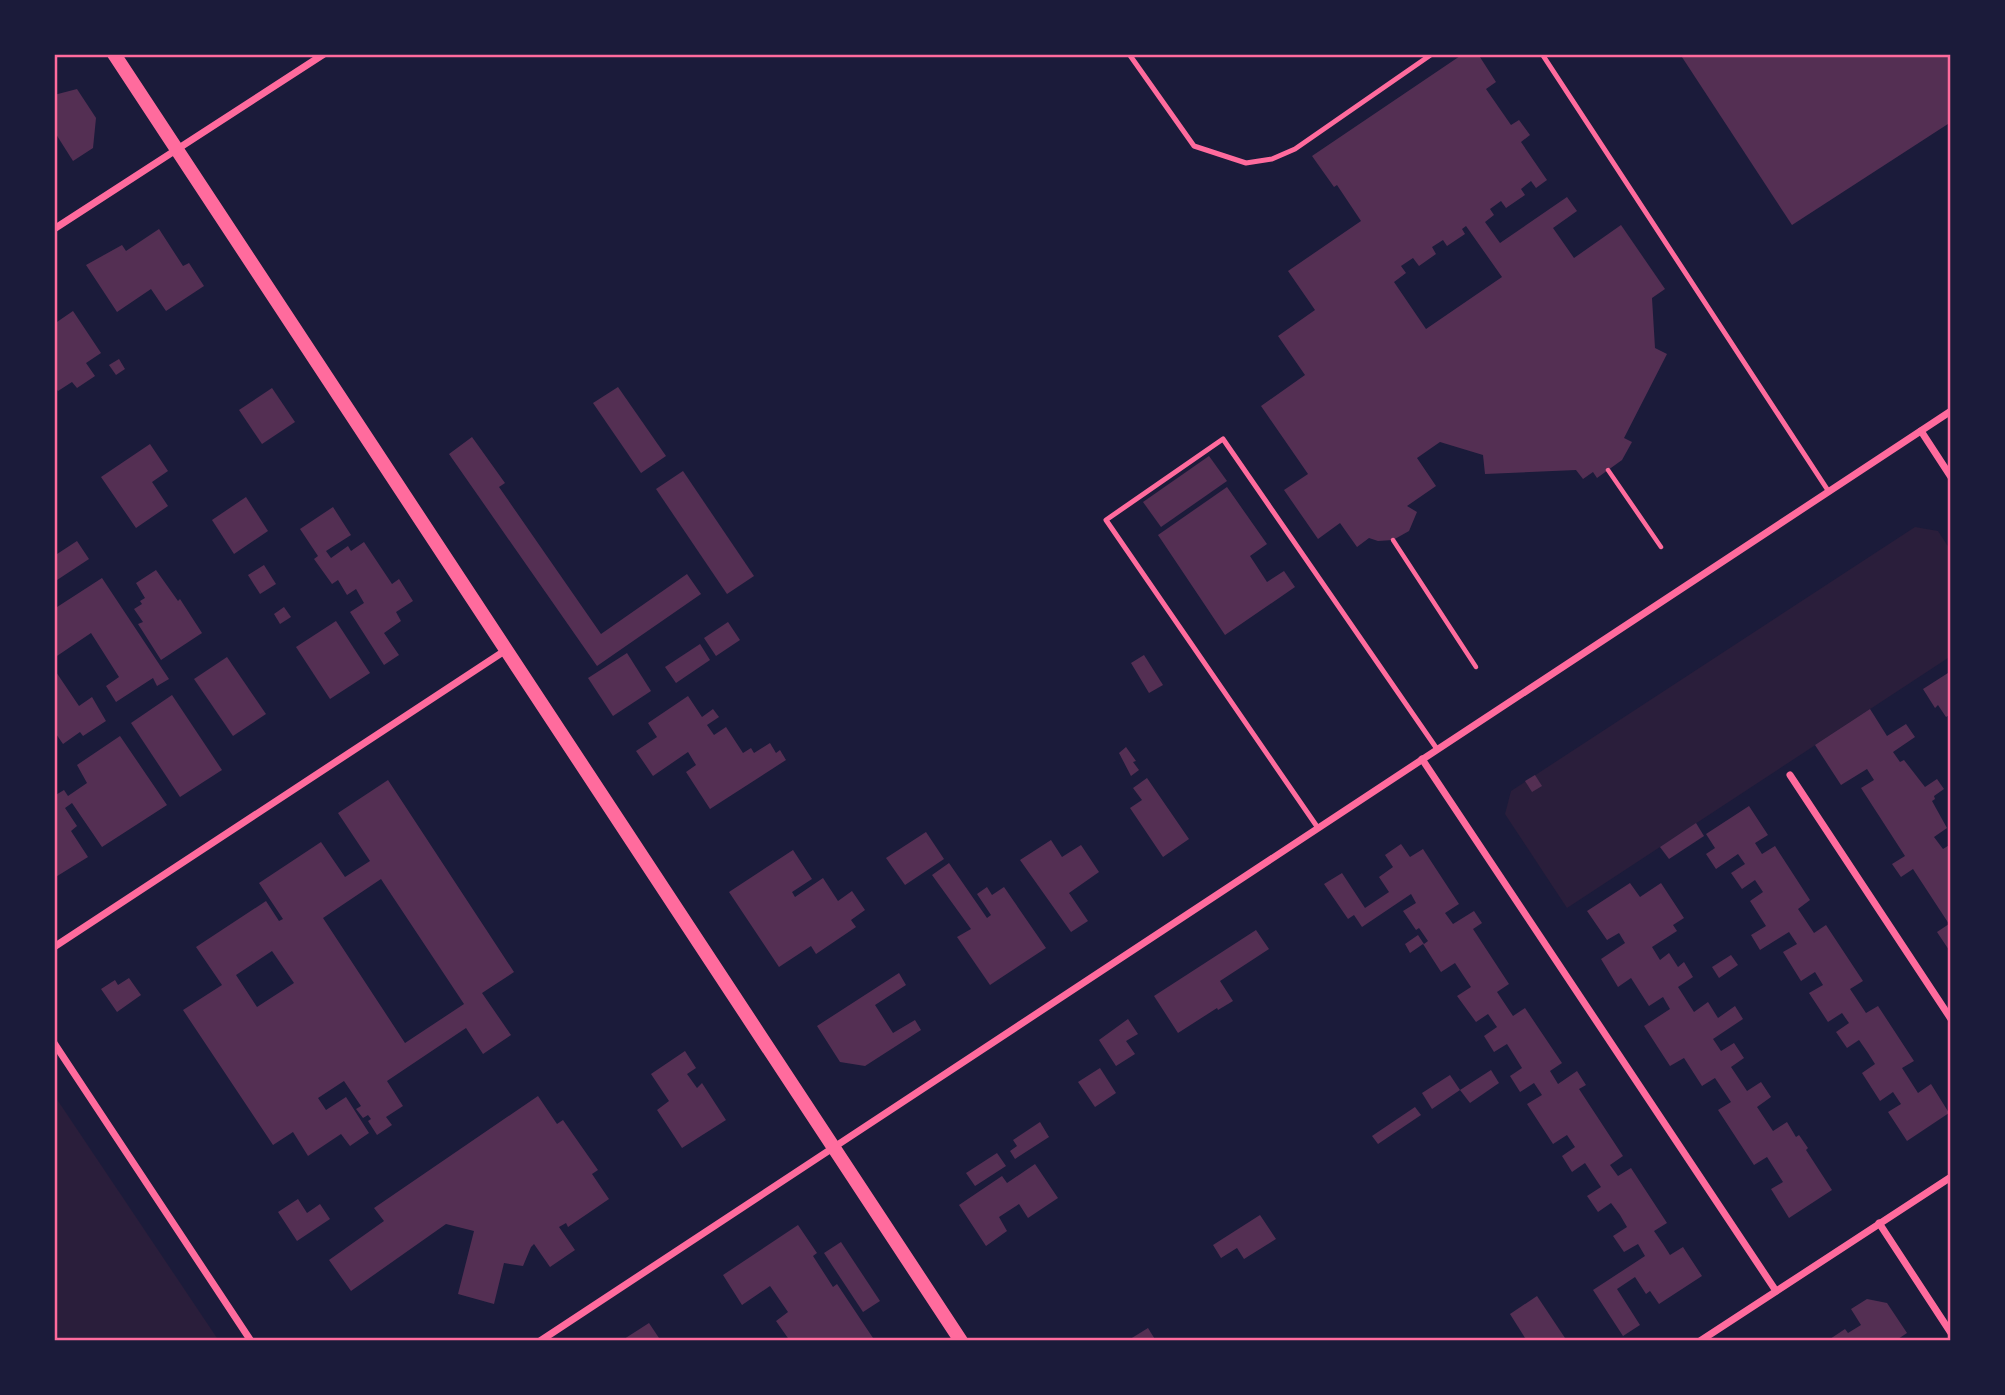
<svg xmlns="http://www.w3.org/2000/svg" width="2005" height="1395" viewBox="0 0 2005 1395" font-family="Commissioner,sans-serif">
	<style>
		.green { fill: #2a1e3b }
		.building { fill: #542f53; fill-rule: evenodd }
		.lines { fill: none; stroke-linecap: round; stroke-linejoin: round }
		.path { stroke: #ff6b9d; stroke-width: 4.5 }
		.service { stroke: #ff6b9d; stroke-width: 5 }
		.minor { stroke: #ff6b9d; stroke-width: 7 }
		.secondary { stroke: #ff6b9d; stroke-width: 14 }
		.neatline { fill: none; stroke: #ff6b9d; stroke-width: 2.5 }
	</style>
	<rect width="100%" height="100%" fill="#1b1b3a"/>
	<g class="green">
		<path d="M1915,527L1938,531L1951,551V656L1567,908L1505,814L1511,791Z"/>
		<path d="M54,1095L219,1341H54Z"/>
	</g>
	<g class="building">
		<path d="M1463,54H1478L1496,82L1486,89L1511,125L1519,120L1530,135L1521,142L1547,180L1536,188L1531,181L1521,189L1525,195L1506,208L1501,201L1490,209L1494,215L1485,222L1500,243L1567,197L1577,211L1553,228L1574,258L1621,225L1665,289L1652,298L1655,348L1667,354L1624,438L1632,442L1622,460L1597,478L1593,472L1583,479L1576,470L1485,474L1483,455L1440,442L1417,458L1436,486L1407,506L1417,512L1409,531L1393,540L1378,541L1369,538L1357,547L1340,523L1318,539L1284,490L1308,474L1261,406L1305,375L1278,336L1315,310L1288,271L1361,221L1337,185L1334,187L1312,156ZM1466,226L1502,277L1426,329L1394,282L1406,273L1401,266L1413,258L1419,266L1436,254L1432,247L1443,240L1447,246L1465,234L1462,229Z"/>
		<path d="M1680,54H1951V122L1792,225Z"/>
		<path d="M77,89L96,118L93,148L73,161L54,131V95Z"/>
		<path d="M159,229L183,266L189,263L204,286L166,311L151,289L117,312L86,265L122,245L126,251Z"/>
		<path d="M73,311L101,353L86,363L95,376L77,388L72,382L58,391L54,386V324Z"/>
		<path d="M119,359L125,369L116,375L109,365Z"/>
		<path d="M618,387L666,456L641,473L593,403Z"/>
		<path d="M272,388L295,422L262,444L239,410Z"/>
		<path d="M472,437L505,483L499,487L601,634L687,574L701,594L597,666L449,454Z"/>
		<path d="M150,444L168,471L152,482L168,506L136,528L101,477Z"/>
		<path d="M1209,456L1227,481L1161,527L1143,502Z"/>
		<path d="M683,471L754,576L727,594L656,489Z"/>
		<path d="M1227,487L1267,544L1250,556L1267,582L1284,571L1295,587L1225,635L1158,535Z"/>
		<path d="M246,497L268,531L234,554L212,520Z"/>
		<path d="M333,507L351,535L326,551L331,558L348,546L351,551L364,542L392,584L399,579L413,601L396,612L401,621L384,633L399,655L384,665L350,612L364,603L356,589L347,595L338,580L332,584L314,559L318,556L300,529Z"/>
		<path d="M77,541L89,559L54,582V556Z"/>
		<path d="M264,565L276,584L260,594L248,575Z"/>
		<path d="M156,570L178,601L180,599L202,633L161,660L138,624L143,622L134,609L142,604L140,601L145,598L136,583Z"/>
		<path d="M102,578L169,679L157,686L153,678L116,702L106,686L119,677L91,633L54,658V609Z"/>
		<path d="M284,607L291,617L280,624L274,614Z"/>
		<path d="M336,621L370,673L330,699L296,647Z"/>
		<path d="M728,622L740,640L716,656L704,638Z"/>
		<path d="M700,644L710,660L676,683L665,667Z"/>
		<path d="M627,653L651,691L613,716L588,678Z"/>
		<path d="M1144,655L1163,685L1149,693L1131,663Z"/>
		<path d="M227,657L266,714L233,736L194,679Z"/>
		<path d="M54,669L79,706L92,697L106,721L83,736L80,732L63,744L54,731Z"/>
		<path d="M1948,673L1951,677V714L1946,717L1938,705L1935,708L1923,689Z"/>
		<path d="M172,695L222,770L180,797L131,723Z"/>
		<path d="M688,696L702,717L713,709L719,717L707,725L714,735L726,727L743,753L751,748L754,753L770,743L776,753L780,750L786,760L710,809L686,772L696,765L688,752L653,776L636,751L657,737L648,723Z"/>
		<path d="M1870,709L1887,736L1906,724L1915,737L1893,752L1900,762L1904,760L1925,787L1937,779L1944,789L1934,796L1935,799L1932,801L1947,828L1934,837L1943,849L1951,844V953L1937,932L1949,924L1913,869L1901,877L1892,864L1905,856L1861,788L1874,780L1867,769L1841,785L1815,745Z"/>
		<path d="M120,736L167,805L102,847L72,803L65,808L77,826L71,831L88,857L54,878V796L64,790L68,796L87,783L77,765Z"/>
		<path d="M1126,747L1136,761L1133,762L1139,770L1131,776L1119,753Z"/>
		<path d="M1535,775L1542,786L1532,792L1525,781Z"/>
		<path d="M1147,778L1189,839L1163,857L1130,808L1142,800L1133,788Z"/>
		<path d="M388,780L514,972L482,993L511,1035L483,1054L466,1028L387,1081L403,1106L386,1117L392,1125L377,1135L368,1121L371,1119L368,1115L363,1118L356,1109L361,1106L344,1081L318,1098L326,1110L346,1097L369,1133L350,1146L341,1134L308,1156L293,1132L273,1145L183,1010L222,985L196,947L266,901L279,921L283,919L259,883L321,842L345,877L370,861L338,813ZM381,879L464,1004L405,1043L323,918ZM272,951L294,983L257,1007L236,975Z"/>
		<path d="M1749,806L1768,835L1755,843L1762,854L1775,846L1810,900L1798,909L1814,933L1826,925L1863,981L1850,989L1866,1013L1878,1006L1914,1061L1902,1068L1918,1093L1931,1084L1949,1113L1907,1141L1888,1112L1901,1104L1893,1092L1880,1101L1862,1073L1875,1064L1868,1053L1859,1040L1847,1048L1836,1032L1849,1023L1842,1013L1828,1022L1809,993L1823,985L1815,972L1801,981L1783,952L1797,944L1789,932L1760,950L1751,935L1766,926L1750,901L1763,892L1755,880L1742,889L1731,873L1745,864L1738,854L1716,869L1706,854L1715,848L1706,834Z"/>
		<path d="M1696,823L1704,836L1669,859L1660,847Z"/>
		<path d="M926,832L944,859L905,885L886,858Z"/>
		<path d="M1051,840L1062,857L1081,845L1099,872L1069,893L1088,921L1071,932L1020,860Z"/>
		<path d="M1401,844L1410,857L1423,849L1459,904L1445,913L1453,924L1474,911L1482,923L1473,929L1509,984L1497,992L1513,1016L1525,1008L1562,1063L1550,1071L1558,1084L1577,1071L1586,1085L1579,1089L1623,1156L1610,1165L1618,1176L1631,1168L1667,1223L1654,1231L1663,1244L1670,1255L1683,1247L1702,1276L1659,1304L1650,1291L1646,1294L1635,1277L1617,1289L1640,1325L1623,1336L1593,1290L1645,1256L1638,1244L1624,1252L1613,1236L1627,1227L1620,1215L1611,1203L1598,1212L1587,1196L1601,1187L1585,1163L1572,1172L1562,1156L1575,1147L1567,1135L1553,1144L1527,1104L1542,1095L1534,1083L1520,1092L1510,1076L1522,1068L1507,1044L1494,1052L1484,1036L1497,1027L1488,1014L1476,1022L1457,996L1471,987L1455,963L1441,972L1423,944L1410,953L1405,944L1418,935L1424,944L1428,941L1419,928L1416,930L1403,911L1416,903L1411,894L1362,927L1354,915L1348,919L1324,884L1342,873L1365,908L1389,892L1379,877L1393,867L1385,855Z"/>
		<path d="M793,850L812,879L792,892L795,897L823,878L838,901L852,891L865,910L851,920L856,927L816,954L811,946L779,967L729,892Z"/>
		<path d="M949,863L987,918L991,915L977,894L987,887L992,895L1004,887L1046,948L990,985L957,937L971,929L932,875Z"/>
		<path d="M1630,883L1640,897L1661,883L1684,918L1673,925L1677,931L1652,947L1660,960L1669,953L1678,967L1684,962L1693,977L1678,987L1694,1012L1708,1002L1718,1018L1735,1006L1743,1019L1713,1039L1721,1051L1734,1043L1744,1058L1731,1067L1747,1091L1761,1082L1771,1097L1757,1107L1773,1131L1787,1122L1796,1137L1799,1135L1808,1148L1806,1150L1832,1190L1789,1218L1771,1189L1783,1182L1767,1157L1754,1165L1718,1110L1731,1102L1715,1078L1702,1086L1684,1058L1670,1066L1644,1026L1670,1009L1663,997L1649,1006L1631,978L1618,987L1601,959L1625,943L1619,933L1607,940L1587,911Z"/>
		<path d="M1256,930L1269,949L1220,981L1233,1001L1218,1010L1217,1008L1178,1033L1154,996Z"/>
		<path d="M1731,955L1738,965L1719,978L1712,967Z"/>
		<path d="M899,973L906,985L875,1005L893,1033L915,1020L921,1030L865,1066L840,1062L817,1026Z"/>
		<path d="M129,978L141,995L117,1012L101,989L115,980L118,985Z"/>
		<path d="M1128,1019L1138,1034L1126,1041L1135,1054L1116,1066L1099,1040Z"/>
		<path d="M685,1051L696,1068L687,1074L697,1088L702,1083L726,1120L682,1148L657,1110L669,1101L651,1074Z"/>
		<path d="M1100,1068L1116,1093L1095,1107L1078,1082Z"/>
		<path d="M1491,1070L1499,1083L1470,1103L1460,1090Z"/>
		<path d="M1450,1075L1460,1090L1432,1109L1422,1093Z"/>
		<path d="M538,1096L557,1124L563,1120L598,1170L592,1174L609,1199L568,1227L566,1223L559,1227L575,1250L550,1267L534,1244L531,1247L523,1266L504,1263L494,1304L458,1294L474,1231L446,1224L351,1291L329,1260L384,1221L374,1208Z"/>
		<path d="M1415,1107L1421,1115L1378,1144L1372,1136Z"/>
		<path d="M1040,1122L1049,1137L1015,1159L1010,1151L1017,1146L1013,1140Z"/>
		<path d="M997,1153L1006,1166L975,1186L966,1173Z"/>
		<path d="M1035,1164L1058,1198L1028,1218L1019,1204L999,1217L1007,1231L986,1246L959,1205L1002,1176L1007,1183Z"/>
		<path d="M298,1199L307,1213L320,1204L330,1219L297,1241L278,1212Z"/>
		<path d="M1260,1215L1276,1239L1244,1259L1237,1248L1221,1258L1213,1245Z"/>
		<path d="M798,1225L817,1253L813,1256L833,1287L837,1284L875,1341H790L776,1321L788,1312L770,1286L742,1305L723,1275Z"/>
		<path d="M841,1242L880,1301L863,1312L824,1253Z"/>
		<path d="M1537,1296L1567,1341H1527L1510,1314Z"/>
		<path d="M1867,1299L1887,1303L1907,1333L1895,1341H1827L1845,1329L1848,1333L1861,1325L1851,1309Z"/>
		<path d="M649,1323L661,1341H621Z"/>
		<path d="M1148,1328L1156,1341H1127Z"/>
	</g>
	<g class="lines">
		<g class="path">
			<path d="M1608,470L1661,547"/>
			<path d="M1393,540L1476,667"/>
		</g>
		<g class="service">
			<path d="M1129,54L1194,146L1246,163L1272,159L1295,149L1432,54"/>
			<path d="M1542,54L1829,492"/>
			<path d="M1318,828L1106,520L1223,439L1437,749"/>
		</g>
		<g class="minor">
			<path d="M54,229L324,54"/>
			<path d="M1921,431L1951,477"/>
			<path d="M1422,759L1776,1291"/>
			<path d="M1790,775L1951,1019"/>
			<path d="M54,947L506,650"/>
			<path d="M54,1043L251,1341"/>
			<path d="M1879,1223L1951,1333"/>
			<path d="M540,1341L1951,411"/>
			<path d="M1700,1341L1951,1177"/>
		</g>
		<path class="secondary" d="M114,54L961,1341"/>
	</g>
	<rect width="2005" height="1395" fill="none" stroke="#1b1b3a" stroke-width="112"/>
	<rect x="56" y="56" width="1893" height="1283" class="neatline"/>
</svg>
